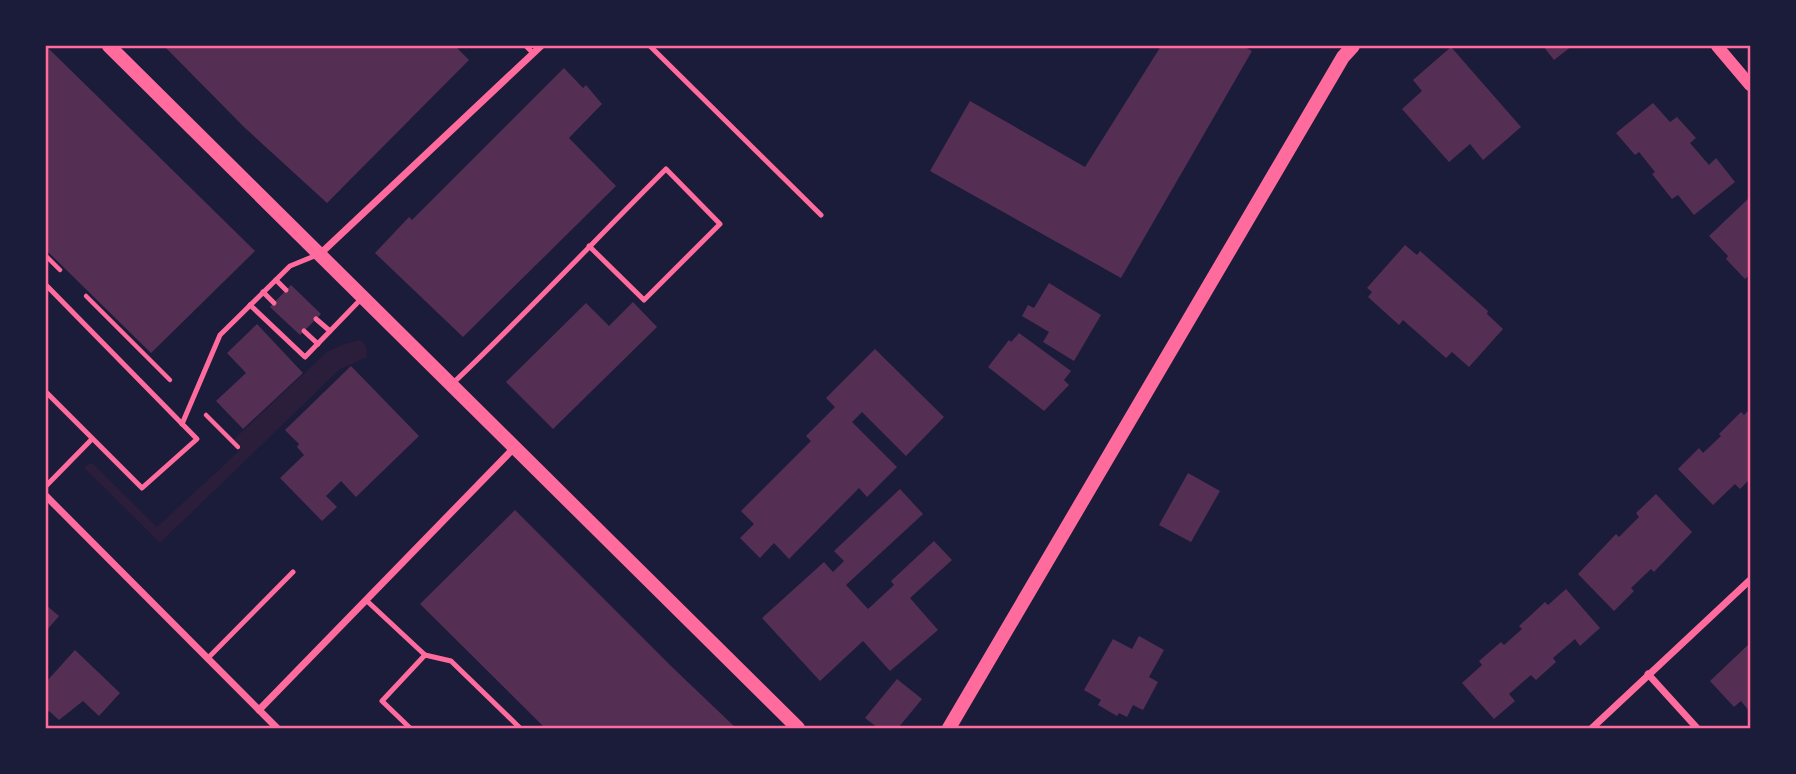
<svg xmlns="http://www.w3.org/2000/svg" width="1796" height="774" viewBox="0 0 1796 774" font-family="'Golos Text',sans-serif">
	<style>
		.green { fill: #2a1e3b }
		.building { fill: #542f53 }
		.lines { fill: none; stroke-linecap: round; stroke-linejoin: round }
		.path { stroke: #ff6b9d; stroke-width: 4.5 }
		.service { stroke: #ff6b9d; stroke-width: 5 }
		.minor { stroke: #ff6b9d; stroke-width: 7 }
		.tertiary { stroke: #ff6b9d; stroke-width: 12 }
		.secondary { stroke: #ff6b9d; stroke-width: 14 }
		.neatline { fill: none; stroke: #ff6b9d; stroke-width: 2.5 }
	</style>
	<rect width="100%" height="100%" fill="#1b1b3a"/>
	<path class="green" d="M361,340L366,346L367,357L340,369L160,543L84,468L89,464H93L157,527L238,452L242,447L234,439L327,352L344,344Z"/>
	<g class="building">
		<path d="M46,46L255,251L151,353L46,250Z"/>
		<path d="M164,46H455L469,60L327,203L244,127Z"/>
		<path d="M1161,46H1243L1252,51L1121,278L930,171L970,101L1085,167Z"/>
		<path d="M1543,46H1572L1554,60Z"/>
		<path d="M1451,47L1521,127L1483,160L1470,144L1449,162L1402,109L1422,91L1413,80Z"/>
		<path d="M564,68L583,88L586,85L602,104L569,138L616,186L463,337L375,253L409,217L412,220Z"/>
		<path d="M1653,103L1670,122L1677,117L1696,138L1690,143L1709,165L1716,158L1735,182L1694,215L1678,195L1672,199L1652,174L1655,172L1639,152L1635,155L1616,133Z"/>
		<path d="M1748,199L1750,202V278L1748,276L1745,279L1726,259L1728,256L1709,236Z"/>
		<path d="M1405,245L1417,255L1420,251L1488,311L1487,314L1503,329L1469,367L1452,352L1446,358L1403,320L1399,325L1368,297L1372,292L1367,288Z"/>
		<path d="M1049,283L1101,315L1074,361L1043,342L1049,332L1022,316L1028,305L1034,308Z"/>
		<path d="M291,285L321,314L300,335L270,307Z"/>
		<path d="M633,302L657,327L553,429L506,382L586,303L609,326Z"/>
		<path d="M257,324L303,373L243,429L216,401L246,373L227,353Z"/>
		<path d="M1019,333L1071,371L1064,380L1069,385L1044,411L988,367L1009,340L1011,342Z"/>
		<path d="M875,349L944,417L906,456L862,412L852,422L897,467L867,497L859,488L789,559L774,543L760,558L740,538L754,524L741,511L811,441L806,436L835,407L826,398Z"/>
		<path d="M351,366L419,436L356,497L341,481L326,496L337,507L322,521L280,478L304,455L297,447L299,444L285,430Z"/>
		<path d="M1750,409V479L1740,489L1735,484L1713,505L1678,469L1699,448L1703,453L1721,436L1719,434L1741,412L1744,415Z"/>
		<path d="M1188,473L1220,491L1191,542L1159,525Z"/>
		<path d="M900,489L923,514L846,585L868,609L894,585L891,581L934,541L952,560L910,598L938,630L890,671L863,641L820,681L762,618L824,562L833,572L844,561L834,551Z"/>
		<path d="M1656,494L1692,532L1654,572L1651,569L1631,588L1634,591L1614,611L1578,574L1616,534L1619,537L1639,517L1636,513Z"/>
		<path d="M515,510L672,667L736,728H545L420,604Z"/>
		<path d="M1566,589L1600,628L1580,646L1575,639L1553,658L1556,662L1536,680L1531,675L1509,694L1515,701L1494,719L1462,683L1482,665L1479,661L1501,642L1504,645L1522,629L1519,626L1545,602L1548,605Z"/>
		<path d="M46,605L59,616L46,631Z"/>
		<path d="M1139,636L1164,650L1149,677L1158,682L1143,710L1133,705L1127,717L1119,713L1117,716L1098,705L1101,700L1084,690L1113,639L1132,649Z"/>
		<path d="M1750,643V712L1741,701L1734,707L1710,681Z"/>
		<path d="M75,650L120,693L99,716L83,701L59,720L49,711L46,714V682Z"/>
		<path d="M897,679L922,699L898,728H878L865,718Z"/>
	</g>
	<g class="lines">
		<g class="path">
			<path d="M46,256L60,270"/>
			<path d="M86,296L170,380"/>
			<path d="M206,415L238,447"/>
		</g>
		<g class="service">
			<path d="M526,46L533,53"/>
			<path d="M650,46L821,215"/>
			<path d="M276,280L286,290"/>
			<path d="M46,285L197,439L142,488L46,392"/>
			<path d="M263,292L274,303"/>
			<path d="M250,305L305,357L362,298"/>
			<path d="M316,319L330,331"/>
			<path d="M304,331L318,344"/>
			<path d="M451,385C525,315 594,241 666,169L720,224L644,300L589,246"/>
			<path d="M182,424L220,335L290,266L317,255"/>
			<path d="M46,486L92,439"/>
			<path d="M367,601L425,655"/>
			<path d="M208,658L293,572"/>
			<path d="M410,728L382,701L425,655L451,661L520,728"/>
		</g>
		<g class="minor">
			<path d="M320,254L541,46"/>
			<path d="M46,496L277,728"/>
			<path d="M1648,674L1697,728"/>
			<path d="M259,710L514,448"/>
			<path d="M1592,728L1750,580"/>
		</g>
		<path class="tertiary" d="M1717,46L1750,85"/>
		<g class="secondary">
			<path d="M109,46L798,728"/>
			<path d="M949,728L1343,57L1353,46"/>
		</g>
	</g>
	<rect width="1796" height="774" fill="none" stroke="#1b1b3a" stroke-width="94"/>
	<rect x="47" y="47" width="1702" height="680" class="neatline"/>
</svg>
